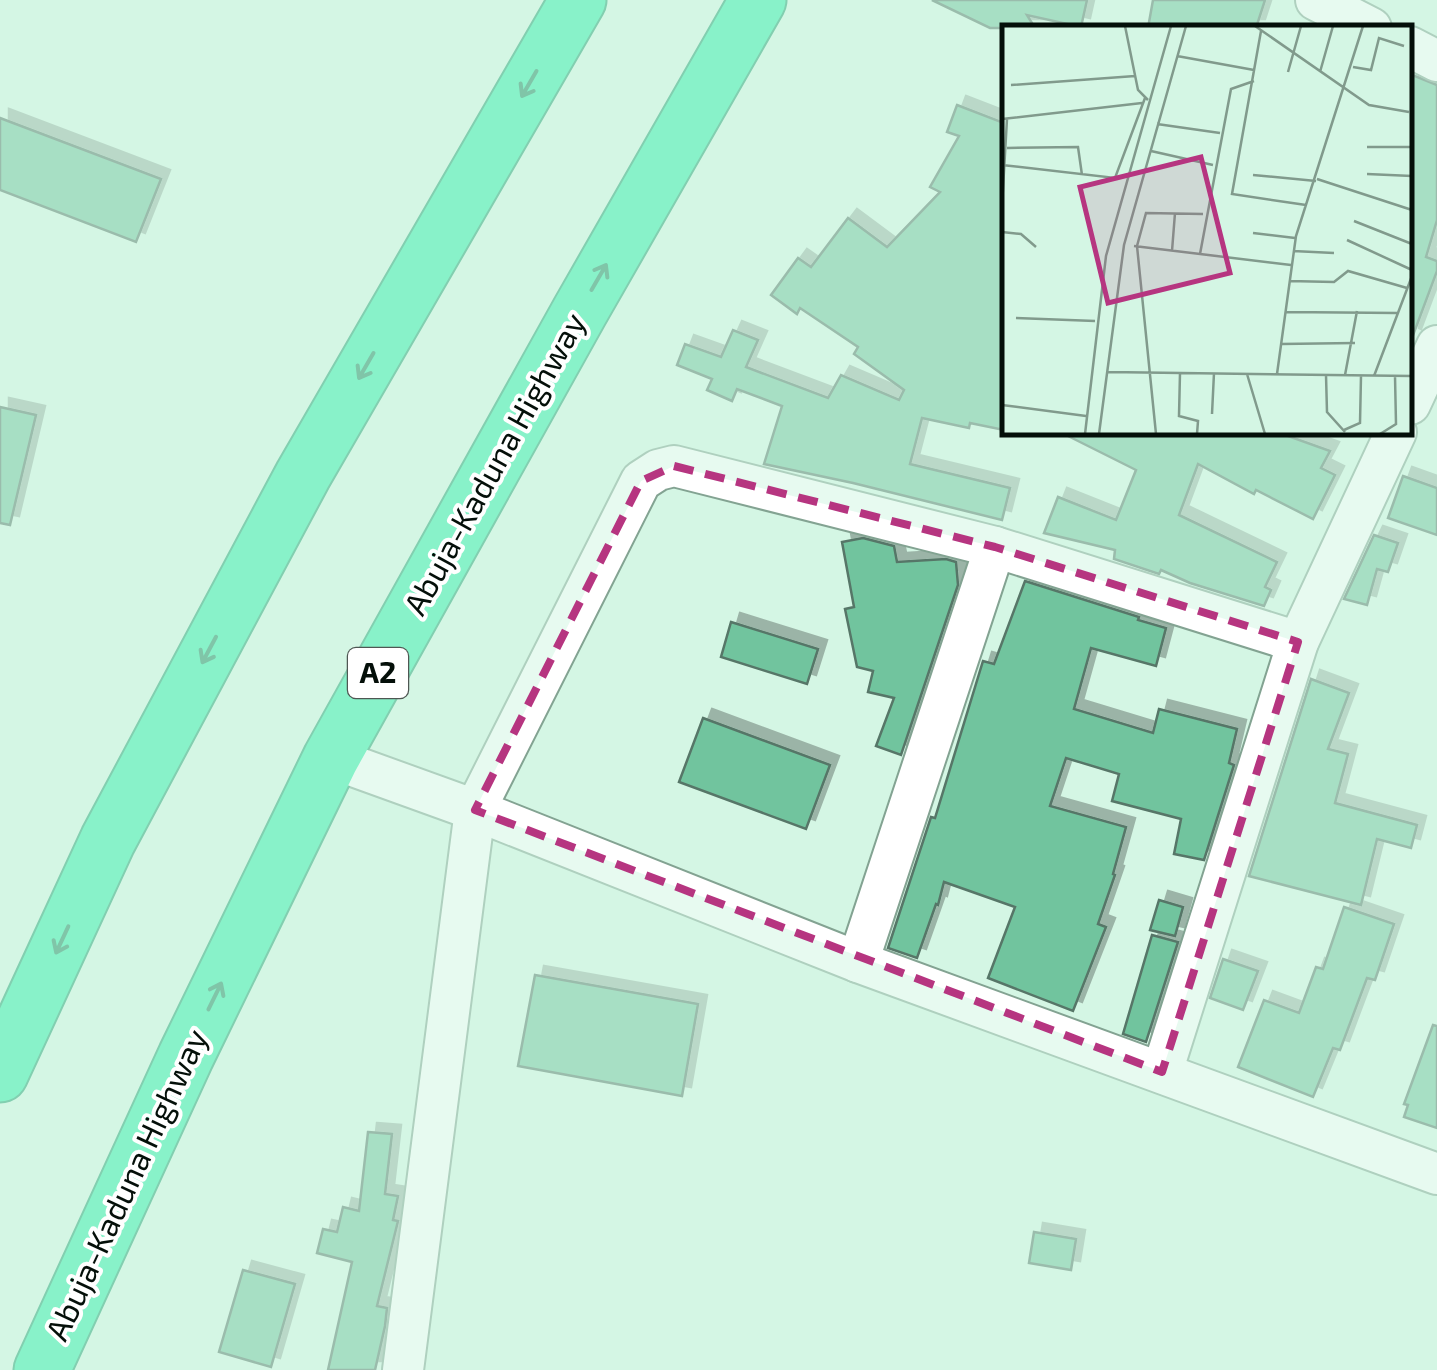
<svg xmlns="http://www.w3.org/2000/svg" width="1437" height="1370" viewBox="0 0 1437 1370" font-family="'Exo 2',sans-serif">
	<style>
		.building { fill: #71c49e; stroke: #577667; stroke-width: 2.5; filter: url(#shadow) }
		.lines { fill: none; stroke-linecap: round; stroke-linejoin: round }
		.minor-casing { stroke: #83a392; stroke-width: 44 }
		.highway-casing { stroke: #1f9f71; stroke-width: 59 }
		.minor { stroke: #fff; stroke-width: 40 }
		.highway { stroke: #2deda9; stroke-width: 55 }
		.oneway { stroke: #1b8961 }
		.marked { fill: none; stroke: #b63580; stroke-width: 8; stroke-dasharray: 20 12; stroke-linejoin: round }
		.labels { text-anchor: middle; stroke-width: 8; stroke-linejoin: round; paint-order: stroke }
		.shield { fill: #fff; stroke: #4f5753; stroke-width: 2.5 }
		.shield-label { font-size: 30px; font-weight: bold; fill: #040f09 }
		.street-label { font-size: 32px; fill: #040f09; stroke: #fff }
		.inset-road { fill: none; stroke: #819a8c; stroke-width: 2.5 }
		.view { fill: #b63580; fill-opacity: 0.15; stroke: #b63580; stroke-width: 5 }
		.inset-edge { fill: none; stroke: #040f09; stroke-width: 5 }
	</style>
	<defs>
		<filter id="shadow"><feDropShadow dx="9" dy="-9" stdDeviation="0" flood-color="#0004"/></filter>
	</defs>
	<rect width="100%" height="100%" fill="#d4f6e4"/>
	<g class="building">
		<path d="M932,0H1087L1081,27L1027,15L1035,28H990Z"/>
		<path d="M1153,0H1265L1256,28H1148Z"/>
		<path d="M1410,74L1437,85V220L1426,257L1437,261V271L1412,338L1410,337Z"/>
		<path d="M957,105L1004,123V430L970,423L969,428L922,418L910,464L1010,488L1002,520L853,483L764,464L782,406L737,389L732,401L707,390L712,379L677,365L685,344L721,357L733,330L758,340L746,367L828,398L841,375L899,400L904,390L854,354L858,347L800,308L797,314L771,295L798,258L811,267L848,218L887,247L940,192L930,187L959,136L947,132Z"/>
		<path d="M0,118L161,179L136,242L0,190Z"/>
		<path d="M0,407L36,415L10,525L0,523Z"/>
		<path d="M1060,432H1277L1330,451L1321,468L1335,475L1313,519L1256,490L1254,494L1198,464L1179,515L1277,562L1265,587L1271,590L1264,606L1190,583L1161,570L1159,574L1114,559L1115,550L1044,533L1058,497L1116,520L1136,470Z"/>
		<path d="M1403,476L1437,488V535L1388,518Z"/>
		<path d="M1374,535L1398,543L1388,572L1377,569L1367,605L1344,599Z"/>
		<path d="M863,538L894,546L897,562L946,559L956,562L958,585L901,755L876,746L894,698L868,692L873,671L857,667L845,609L854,607L842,542Z"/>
		<path d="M1025,581L1139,617L1138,620L1166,628L1156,666L1091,648L1074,709L1153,733L1159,709L1237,729L1229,763L1234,765L1204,860L1174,854L1181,819L1112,801L1119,774L1066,758L1050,806L1126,827L1113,874L1115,875L1098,924L1106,927L1073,1011L988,978L1015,907L944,882L938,905L936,904L917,958L888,948L931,817L935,818L983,661L994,664Z"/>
		<path d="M731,622L818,649L807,684L721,657Z"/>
		<path d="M1311,679L1349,693L1328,749L1348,754L1335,803L1417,825L1411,848L1377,839L1361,905L1249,876Z"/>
		<path d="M703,718L830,765L806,829L679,782Z"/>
		<path d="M1159,900L1183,907L1175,936L1150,930Z"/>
		<path d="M1344,907L1394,924L1375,980L1367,978L1340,1050L1333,1048L1313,1097L1238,1067L1264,1000L1299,1013L1316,967L1323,969Z"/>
		<path d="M1152,935L1178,942L1146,1042L1123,1034Z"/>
		<path d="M1223,959L1258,971L1243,1010L1210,998Z"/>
		<path d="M535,975L698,1004L682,1096L518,1066Z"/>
		<path d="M1433,1025L1437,1026V1128L1404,1117L1408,1105L1404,1104Z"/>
		<path d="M368,1132L392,1134L385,1194L398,1196L393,1220L398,1221L377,1306L387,1308L385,1326L375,1370H328L352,1262L317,1253L323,1229L337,1232L343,1207L359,1211Z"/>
		<path d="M1034,1232L1076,1239L1071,1270L1029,1263Z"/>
		<path d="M243,1270L295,1284L271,1367L219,1352Z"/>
	</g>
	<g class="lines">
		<g class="minor-casing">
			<g id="minor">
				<path d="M1316,0L1371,28"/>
				<path d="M1410,47L1437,61"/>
				<path d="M1410,404L1437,346"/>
				<path d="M331,758L475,810L858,962L1437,1174"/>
				<path d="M858,962L995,547"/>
				<path d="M1162,1072L1298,642L1396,432"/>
				<path d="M403,1370L475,810L641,481L658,470L674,466L995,547L1298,642"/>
			</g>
		</g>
		<g class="highway-casing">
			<g id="highway">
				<path d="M0,1074L108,840L303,475L578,0"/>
				<path d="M42,1370L186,1056L331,758L580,311L758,0"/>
			</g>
		</g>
		<use href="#minor" class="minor"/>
		<use href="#highway" class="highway"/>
	</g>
	<defs><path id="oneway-shaft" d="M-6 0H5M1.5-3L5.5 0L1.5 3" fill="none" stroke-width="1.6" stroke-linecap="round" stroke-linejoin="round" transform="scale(2.5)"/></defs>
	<g class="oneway">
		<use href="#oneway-shaft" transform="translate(529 84) rotate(120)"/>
		<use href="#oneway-shaft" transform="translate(599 277) rotate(-60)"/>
		<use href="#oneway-shaft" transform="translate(366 366) rotate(120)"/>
		<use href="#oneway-shaft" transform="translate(209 650) rotate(118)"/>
		<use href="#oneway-shaft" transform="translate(62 940) rotate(115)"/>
		<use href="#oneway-shaft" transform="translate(215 996) rotate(-64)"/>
	</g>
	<path d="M0 0H1437V1370H0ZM674,466L995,547L1298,642L1162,1072L475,810L641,481Z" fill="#d4f6e4" fill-opacity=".55" fill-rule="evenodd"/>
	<path class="marked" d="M674,466L995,547L1298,642L1162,1072L475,810L641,481Z"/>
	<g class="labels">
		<rect class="shield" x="348" y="648" width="60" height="50" rx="8"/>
		<g class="shield-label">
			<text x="378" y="683">A2</text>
		</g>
		<g class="street-label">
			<text transform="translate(495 464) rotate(-61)" y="11">Abuja-Kaduna Highway</text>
			<text transform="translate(127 1185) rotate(-65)" y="11">Abuja-Kaduna Highway</text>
		</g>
	</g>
	<g transform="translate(1002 25)">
		<rect width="410" height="410" fill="#d4f6e4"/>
		<path class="inset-road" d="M123,1L136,65L146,75M253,1L367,80L407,87M259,6L230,169L304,180M175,31L252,45M351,42L369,45L377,13L402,21M286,47L299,1M318,47L331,1M9,60L133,51M410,65V107M0,94L140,78M155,99L218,108M365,122H410M5,123L76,122L80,150M149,126L211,140M0,140L113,153L143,73M365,149L410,151M251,150L314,156M315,154L410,185M0,181L5,94M352,196L410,219M0,207L19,209L34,222M251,208L293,213M345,215L410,245M132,221L289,240M170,226L173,188M291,226L332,228M198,229L229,64L252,56M287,256L332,257L346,246L405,263M283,287L395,288M14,293L93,296M279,319L353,318M106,347L410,351M178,348L177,391L196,396L195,409M245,349L263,409M275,349L294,211L361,1M324,350L325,387L343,407M343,350L355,286M372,351L410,251M0,380L84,391M210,389L212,348M342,405L358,398L359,351M83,409L104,231L169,1M97,409L122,220L184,1M154,409L135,221L144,188L201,189M378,409L394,399L393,351"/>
		<path class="view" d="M199,132L228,248L106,278L78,162Z"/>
		<rect width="410" height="410" class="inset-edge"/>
	</g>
</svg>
